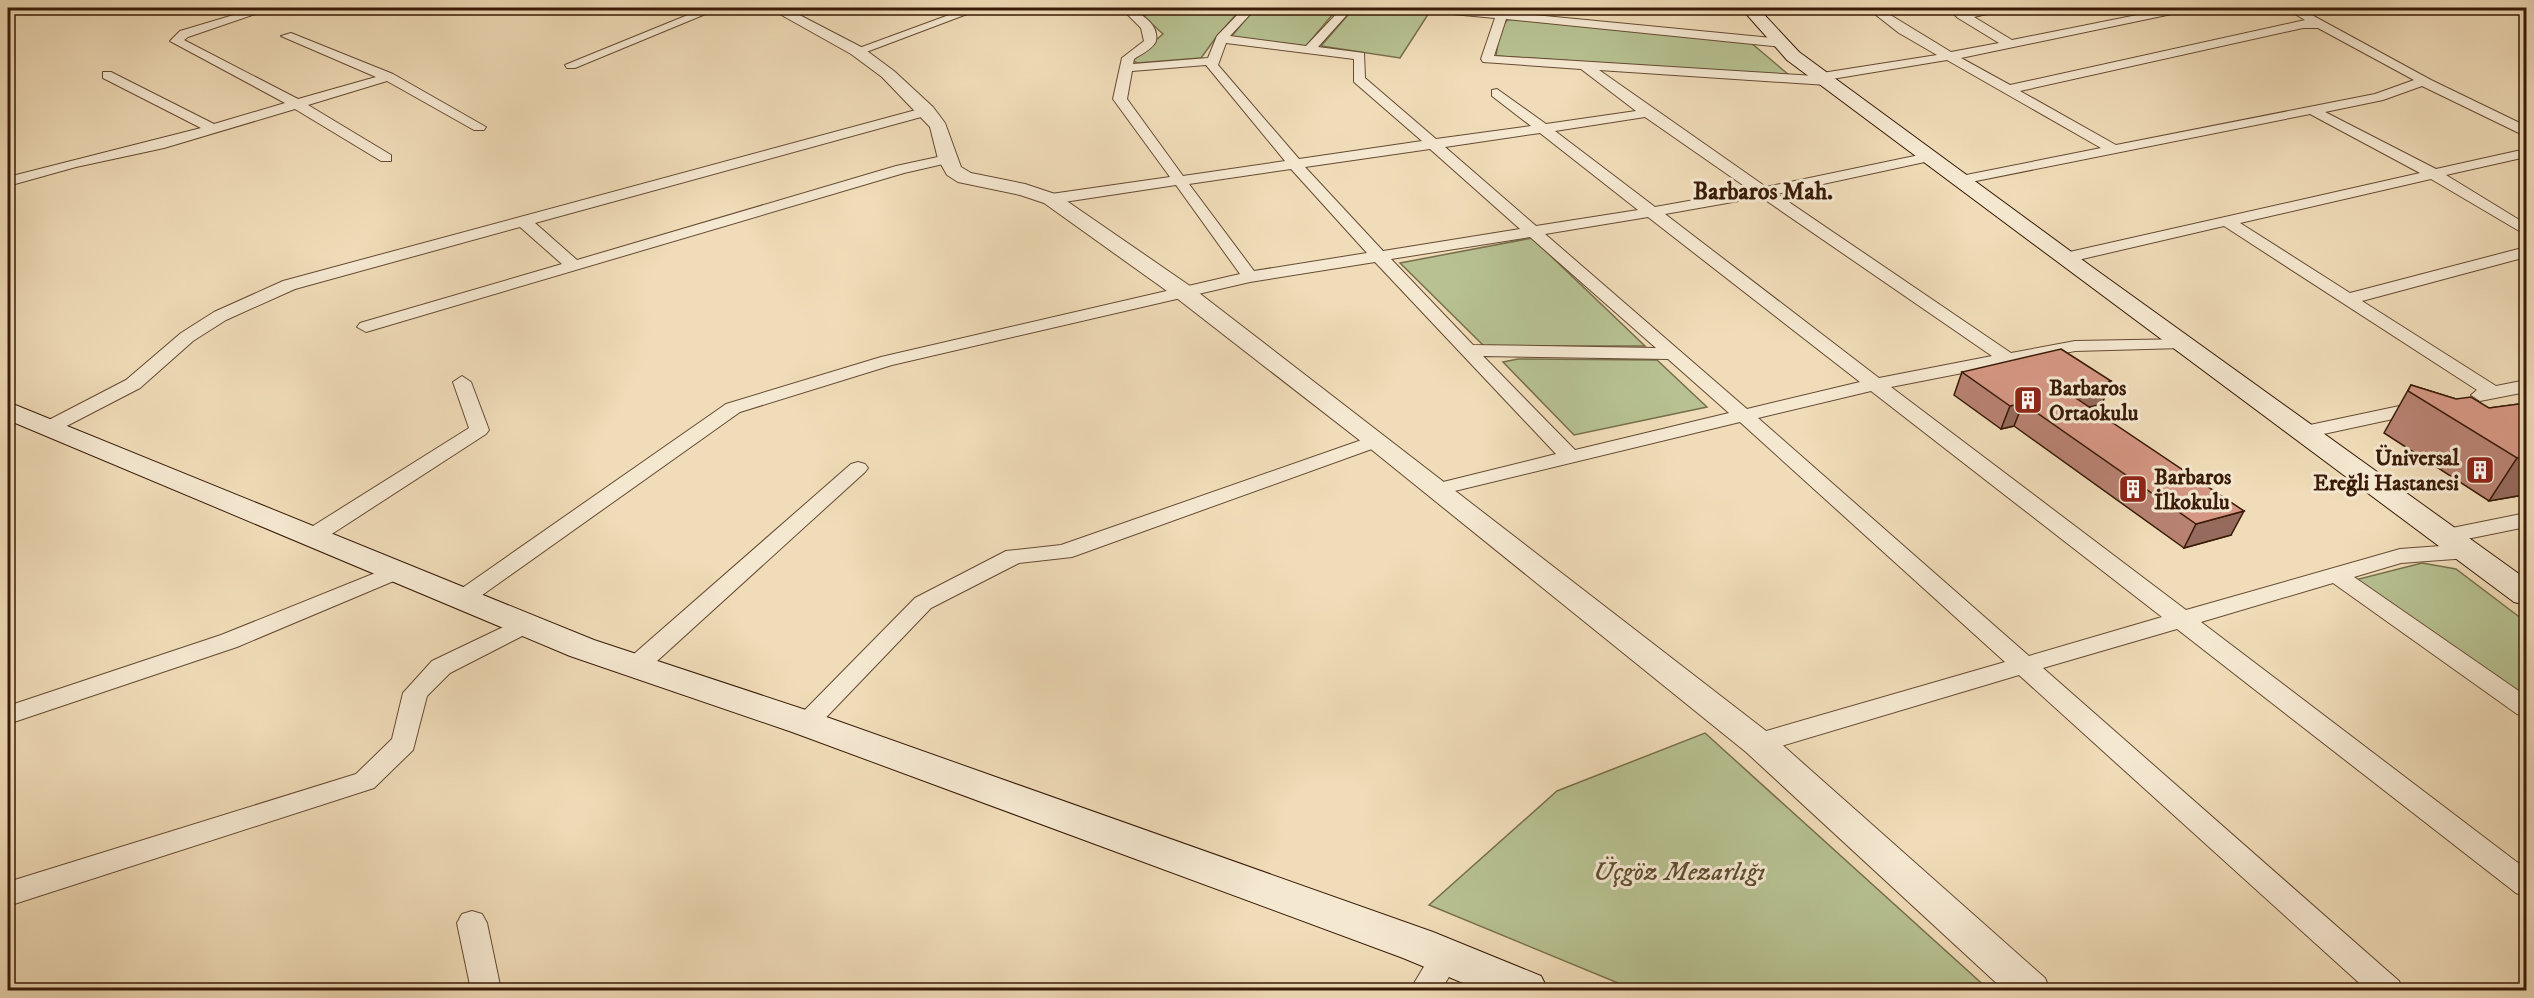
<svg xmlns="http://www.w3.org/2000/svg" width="2534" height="998" viewBox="0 0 2534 998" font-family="'IM FELL DW Pica',serif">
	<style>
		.green { fill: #b7c191; stroke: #786e4c; stroke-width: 1.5 }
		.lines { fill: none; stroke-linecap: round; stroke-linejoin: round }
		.minor-casing { stroke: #664a32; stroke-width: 2 }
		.tertiary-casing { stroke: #664a32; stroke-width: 2 }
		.secondary-casing { stroke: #381a06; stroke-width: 2 }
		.minor { fill: #f5e8d1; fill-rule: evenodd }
		.tertiary { fill: #f5e8d1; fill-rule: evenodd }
		.secondary { fill: #f5e8d1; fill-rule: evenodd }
		.wall { fill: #b88272; stroke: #381a06; stroke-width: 1.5 }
		.shaded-wall { fill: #966a5c; stroke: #381a06; stroke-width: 1.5 }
		.building { fill: #d69784; stroke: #381a06; stroke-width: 1.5 }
		.labels { text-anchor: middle; stroke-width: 6; stroke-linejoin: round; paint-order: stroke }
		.poi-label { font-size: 22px; font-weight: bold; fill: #381a06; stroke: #f5e8d1; text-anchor: start }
		.far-district-label { font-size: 24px; font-weight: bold; fill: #381a06; stroke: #f5e8d1 }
		.near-park-label { font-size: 27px; font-style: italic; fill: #5e4c30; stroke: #f5e8d1 }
	</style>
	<rect width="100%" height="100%" fill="#f0dcb8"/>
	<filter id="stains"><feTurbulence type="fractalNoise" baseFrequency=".00333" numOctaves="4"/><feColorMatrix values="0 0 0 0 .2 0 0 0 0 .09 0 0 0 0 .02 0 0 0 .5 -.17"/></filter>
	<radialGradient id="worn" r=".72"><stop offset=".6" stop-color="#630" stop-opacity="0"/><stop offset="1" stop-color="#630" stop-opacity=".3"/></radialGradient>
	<g class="green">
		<path d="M1158,8H1242L1217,36L1201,58L1137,63L1132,60L1163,34L1143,16Z"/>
		<path d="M1255,8H1338L1306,46L1231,37Z"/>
		<path d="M1354,8H1408L1429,13L1400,58L1321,46Z"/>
		<path d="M1520,18L1750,42L1789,75L1496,56L1500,30L1507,20Z"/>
		<path d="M1532,238L1645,346H1484L1400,263Z"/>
		<path d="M1518,359L1657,360L1707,407L1574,435L1503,362Z"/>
		<path d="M2422,563L2456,569L2526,622V698L2355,580Z"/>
		<path d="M1705,733L1989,990H1635L1429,905L1557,791Z"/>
	</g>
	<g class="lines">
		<g class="minor-casing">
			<g id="minor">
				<path d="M257,8H273L188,37L184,40L298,99L376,77L281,36L291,33L393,74L486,127L484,130H474L387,81L308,105L391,155V161H381L295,109L164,148L76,167L8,186V177L201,128L103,78V72H111L214,124L285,103L170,41L180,31Z"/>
				<path d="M705,8H720L575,68H567L565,65Z"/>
				<path d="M968,8H983L861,54L851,51Z"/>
				<path d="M1121,8C1134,8 1160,22 1156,41C1154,48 1140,55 1134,59L1133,64L1208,58L1217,36L1244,8H1256L1230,36L1306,46L1342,8H1353L1318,47L1364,53L1365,78L1436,139L1531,126L1492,96V90L1497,89L1546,124L1636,111L1581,69L1483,62L1481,59L1495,18L1421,11L1416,8L1502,12L1782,39L1788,43L1782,47L1506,19L1494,56L1816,76L1822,73L1937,55L1899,33L1867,8H1879L1951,52L1999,43L1958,18L1947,8H1959L1966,12L2004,8L2003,10L1974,17L2012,40L2172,8H2192L2186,11L1961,58L2010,85L2305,20L2285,8H2299L2431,80L2526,126V135L2521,134L2422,86L2383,100L2325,112L2436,169L2526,149V157L2446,175L2526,224V235L2431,179L2240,223L2350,293L2526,247V257L2362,301L2496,386L2526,380V392L2480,401L2471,395L2477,390L2224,226L2065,263L2057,258L2065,253L2420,173L2310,114L1961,184L1956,183L1954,180L1956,177L2101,148L1947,60L1832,79V84L1827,85L1599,70L1766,187L1929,153L1934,154V160L1777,194L2011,353L2075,341L2188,339L2191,343L2188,347L2182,348L2075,351L1891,387L2186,610L2400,549L2468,544L2476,546L2479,551L2476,556L2468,558L2401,563L2354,577L2526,696V717L2517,714L2333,583L2201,622L2526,869V897L2516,893L2177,629L2043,668L2399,981L2403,990H2367L2019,675L1758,753L1749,750L1745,743L1749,736L2005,662L1740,422L1438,495L1431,493L1428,489L1431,485L1556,454L1375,262L1250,282L892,365L740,412L471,603L463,606L455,603L452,598L455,593L726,404L881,357L1240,274L1176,185L1051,204L1043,199L1051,194L1170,177L1113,99L1122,58L1144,41L1141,28ZM2303,28H2318L2414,80L2375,94L2116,145L2020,91ZM1226,43L1354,59V82L1422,141L1299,159L1218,65ZM1206,65L1285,161L1183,176L1127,99L1132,71ZM1645,117L1750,190L1655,207L1555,131ZM1540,133L1638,210L1536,226L1445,147ZM1430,149L1520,229L1383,251L1305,167ZM1291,169L1367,253L1254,271L1189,184ZM1761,197L1992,356L1879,378L1665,214ZM1648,217L1860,382L1747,409L1545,234ZM1530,237L1656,348L1473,345L1391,259ZM1483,356L1668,359L1729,413L1575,450ZM1871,391L2162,617L2029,656L1758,418Z"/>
				<path d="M927,107L934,111L932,114L535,223L577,260L896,166L947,155L954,159L952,162L904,173L366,332L357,327L360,323L562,264L520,227L295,289L226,320L193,341L140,388L57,431L50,433L40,427L43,423L126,380L181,333L214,312L283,281Z"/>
				<path d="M462,376L471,382L489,430L486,434L321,541H305L302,536L305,531L469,428L453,382Z"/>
				<path d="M2423,401L2433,407L2430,411L2305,438L2295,432L2305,426Z"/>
				<path d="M1376,435L1383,437L1386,441L1383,445L1072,557L1019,563L931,608L814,730L805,732L796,730L792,723L915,598L1006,551L1061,545Z"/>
				<path d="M858,462L865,464L868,468L865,472L645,672L636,674L627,672L624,666L627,660L851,464Z"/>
				<path d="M2526,513V527L2447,543L2439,541L2436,536L2439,531L2447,529Z"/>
				<path d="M400,563L408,565L411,570L408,575L237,647L8,724V706L221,635Z"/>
				<path d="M526,616L534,618L538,624L534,630L450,673L427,696L413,750L374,788L8,906V882L356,774L392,739L403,693L432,661Z"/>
				<path d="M472,911L482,914L487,923L501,990H471L457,923L462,914Z"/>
				<path d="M1446,944L1457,948L1461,957L1441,990H1410L1435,948Z"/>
			</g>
		</g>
		<g class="tertiary-casing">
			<path id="tertiary" d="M769,8H786L863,48L894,71L933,107L945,123L961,167L971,173L1025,184L1058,195L1190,286L1770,734L2045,978L2050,990H2004L1746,752L1367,446L1174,296L1044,203L1020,195L958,182L947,175L938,159L930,127L882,77L851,54Z"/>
		</g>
		<g class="secondary-casing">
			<g id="secondary">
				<path d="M1741,8H1758L1799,52L2092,267L2526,579V605L2514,602L1787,60Z"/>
				<path d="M8,402L594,640L818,714L1433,932L1541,976L1548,990H1480L1403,958L792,732L570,656L8,420Z"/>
			</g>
		</g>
		<use href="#minor" class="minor"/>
		<use href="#tertiary" class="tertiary"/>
		<use href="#secondary" class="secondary"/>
	</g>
	<g class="wall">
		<path d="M1962,372L2102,404L2089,407L2231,535L2184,548L2014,426L2001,429L1954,395Z"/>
		<path d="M2411,385L2456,399L2489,408L2526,403L2523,495L2489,501L2384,433Z"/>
	</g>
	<g class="shaded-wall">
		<path d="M2111,381L2102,404L2057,415L2067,392Z"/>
		<path d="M2023,403L2014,426L2001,429L2010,406Z"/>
		<path d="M2526,433V490L2523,495L2489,501L2517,458L2521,434Z"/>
		<path d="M2244,511L2231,535L2184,548L2196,524Z"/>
	</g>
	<g class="building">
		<path d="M2061,349L2111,381L2067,392L2244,511L2196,524L2023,403L2010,406L1962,372Z"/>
		<path d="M2411,385L2456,399L2471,397L2489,408L2526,403V433L2521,434L2526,437V456L2517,458L2408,391Z"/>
	</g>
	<defs>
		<g id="building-square" transform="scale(1.5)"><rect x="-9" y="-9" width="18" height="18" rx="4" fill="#8f2418" stroke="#f5e8d1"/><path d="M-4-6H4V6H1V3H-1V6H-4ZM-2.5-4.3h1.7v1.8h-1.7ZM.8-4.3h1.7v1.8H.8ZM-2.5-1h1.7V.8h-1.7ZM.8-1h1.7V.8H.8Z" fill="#fff"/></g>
	</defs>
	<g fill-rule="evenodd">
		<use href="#building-square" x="2028" y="400"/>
		<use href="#building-square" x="2480" y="470"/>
		<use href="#building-square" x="2133" y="489"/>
	</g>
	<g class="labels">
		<g class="poi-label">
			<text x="2049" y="395">Barbaros<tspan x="2049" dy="25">Ortaokulu</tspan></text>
			<text x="2459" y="465" text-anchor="end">Üniversal<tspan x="2459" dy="25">Ereğli Hastanesi</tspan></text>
			<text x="2154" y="484">Barbaros<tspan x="2154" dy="25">İlkokulu</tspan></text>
		</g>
		<g class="far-district-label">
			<text x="1763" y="199">Barbaros Mah.</text>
		</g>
		<g class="near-park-label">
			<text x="1679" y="880">Üçgöz Mezarlığı</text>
		</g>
	</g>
	<rect width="2534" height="998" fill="none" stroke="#f0dcb8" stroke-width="30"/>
	<rect x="9" y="9" width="2516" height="980" fill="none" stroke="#381a06" stroke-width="3"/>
	<rect x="15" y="15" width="2504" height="968" fill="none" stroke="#381a06" stroke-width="1.5"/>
	<rect width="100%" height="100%" filter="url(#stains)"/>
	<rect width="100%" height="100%" fill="url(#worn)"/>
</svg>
